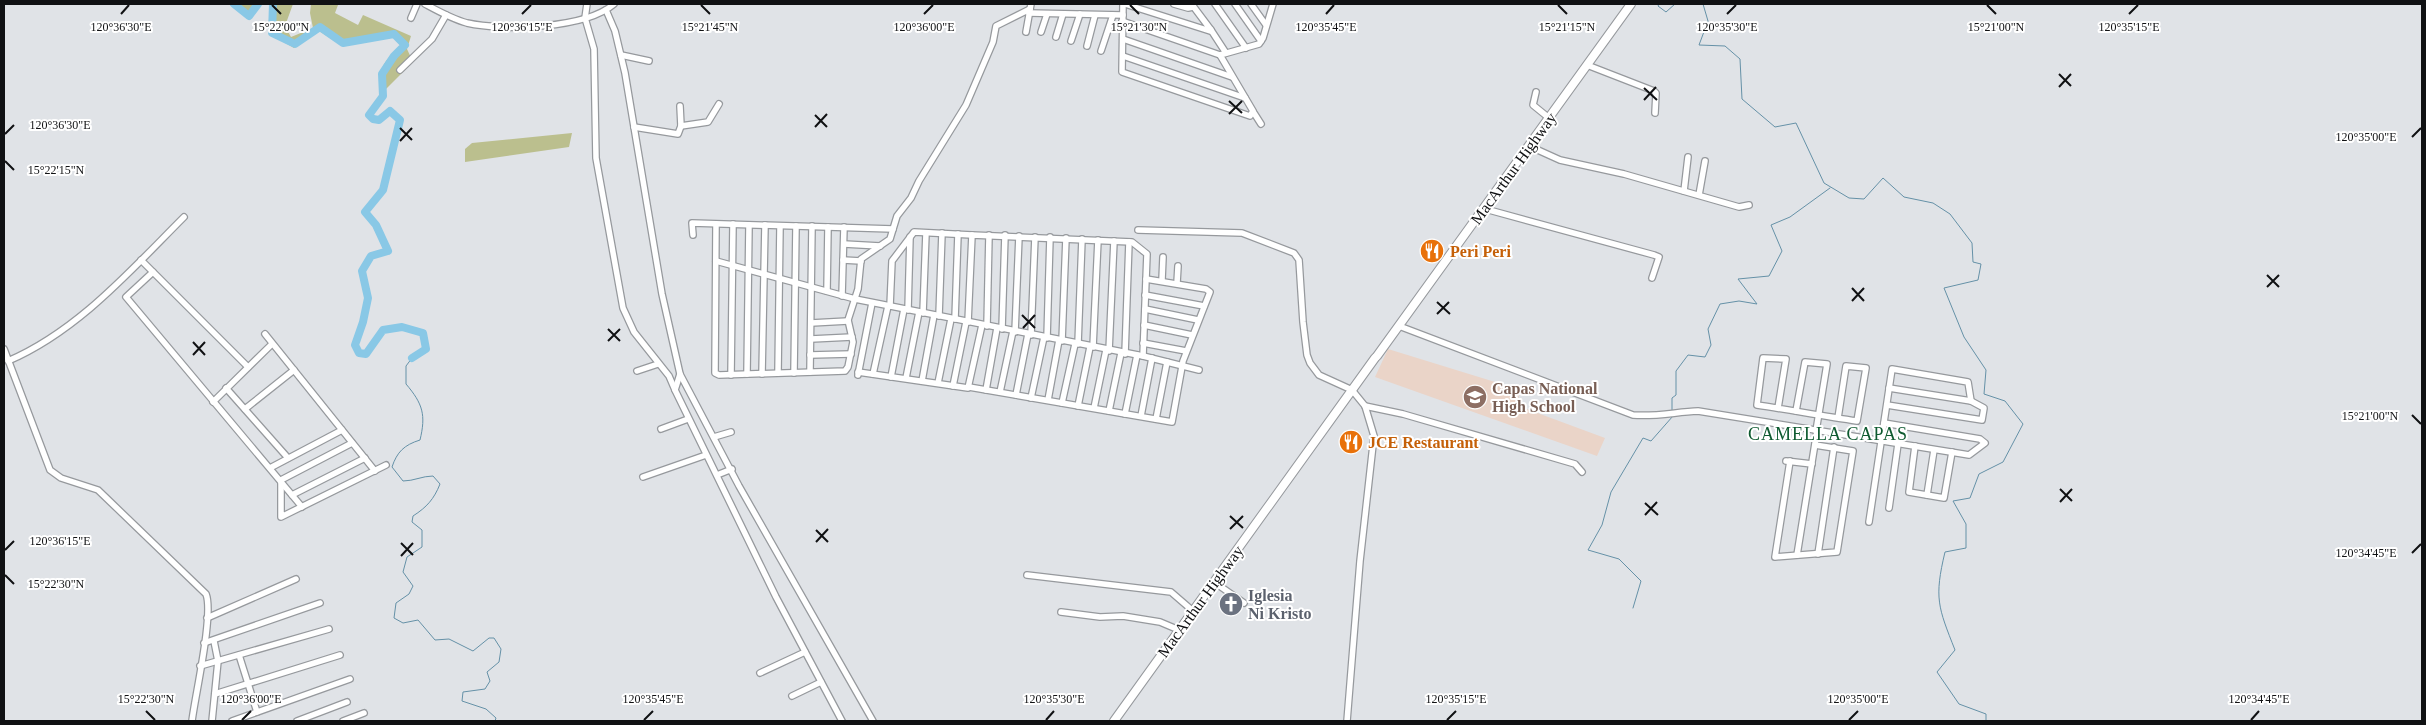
<svg xmlns="http://www.w3.org/2000/svg" width="2426" height="725" viewBox="0 0 2426 725" font-family="Georgia,serif">
	<style>
		.education { fill: #ead4c8 }
		.green { fill: #bbbf8e }
		.lines { fill: none; stroke-linecap: round; stroke-linejoin: round }
		.stream { stroke: #6591a7; stroke-width: 1 }
		.river { stroke: #89c8e6; stroke-width: 8 }
		.minor-casing { stroke: #96999d; stroke-width: 8 }
		.highway-casing { stroke: #96999d; stroke-width: 10 }
		.minor { stroke: #fff; stroke-width: 5.5 }
		.highway { stroke: #fff; stroke-width: 8 }
		.ticks { fill: none; stroke: #101113; stroke-width: 2 }
		.labels { text-anchor: middle; stroke-width: 4; stroke-linejoin: round; paint-order: stroke }
		.street-label { font-size: 16px; fill: #101113; stroke: #fff }
		.food-label { font-size: 16px; font-weight: bold; fill: #c56008; stroke: #fff; text-anchor: start }
		.education-label { font-size: 16px; font-weight: bold; fill: #785e54; stroke: #fff; text-anchor: start }
		.worship-label { font-size: 16px; font-weight: bold; fill: #5b616d; stroke: #fff; text-anchor: start }
		.neighbourhood-label { font-size: 18px; letter-spacing: 1px; fill: #0e5a30; stroke: #fff }
		.ticks-label { font-size: 12px; text-anchor: middle; fill: #101113; stroke: #fff; stroke-width: 4; stroke-linejoin: round; paint-order: stroke }
	</style>
	<rect width="100%" height="100%" fill="#e0e3e7"/>
	<path class="education" d="M1388,349L1521,390L1516,405L1605,438L1597,456L1375,377Z"/>
	<g class="green">
		<path d="M231,4H261L249,20Z"/>
		<path d="M270,4H293L285,26L291,37L313,28L310,13L311,4H336L338,5L335,13L358,25L363,15L411,36L407,49L413,62L381,94C379,68 381,64 401,46L393,37L341,45L319,31L294,48L268,33Z"/>
		<path d="M572,133L569,147L465,162V149L472,143Z"/>
	</g>
	<g class="lines">
		<g class="stream">
			<path d="M1659,4L1658,6L1666,12L1675,4"/>
			<path d="M1703,4L1708,21L1699,45L1725,46L1740,59L1742,99L1775,127L1796,123L1824,183L1849,198L1864,199L1883,178L1904,197L1933,203L1950,214L1972,243L1973,262L1981,264L1978,280L1944,288L1964,337L1986,370L1984,394L2005,401L2023,424L2003,462L1979,474L1970,498L1953,501L1966,524V548L1945,552C1934,598 1938,607 1955,650L1937,672L1959,704L1986,714V721"/>
			<path d="M412,358L406,366V384C423,404 426,415 420,440C404,445 397,452 392,467L403,481C414,481 422,476 433,476L440,484C434,499 427,507 413,516L412,522L422,530V547L407,557L403,572L413,586L409,594L396,603L394,618L403,623L418,620L435,640L449,639L473,651L489,638H494L501,649L499,662L487,672L490,681L485,689L463,692L462,701L486,709L496,718L495,721"/>
			<path d="M1672,412V398L1676,395V371L1688,355L1705,357L1711,345L1708,329L1720,304L1739,301L1757,304L1738,279L1769,276L1782,251L1771,225L1790,217L1830,188"/>
			<path d="M1633,608L1641,581L1619,559L1588,550L1602,525L1611,492L1643,438L1651,441L1673,416"/>
		</g>
		<g class="river">
			<path d="M234,4L249,16L258,4"/>
			<path d="M273,4L272,33L295,44L320,27L343,43L394,34L405,45L394,56L382,74L383,96L369,115L373,119L379,120L390,111L400,120L383,190L365,212L376,225L388,251L371,256L362,271L368,298L363,322L355,345L359,353L366,354L383,330L402,327L423,333L426,349L412,358"/>
		</g>
		<g class="minor-casing">
			<g id="minor">
				<path d="M425,4C438,11 452,19 467,23C503,31 585,29 614,4"/>
				<path d="M587,4L585,18L594,49L596,158L623,308L634,332L669,376L675,390"/>
				<path d="M1123,4L1122,72L1250,116L1253,111L1220,55L1259,44L1263,38L1273,4"/>
				<path d="M1125,4L1210,31L1211,30L1193,6"/>
				<path d="M1174,4L1188,8L1193,7L1192,4"/>
				<path d="M1215,4L1246,48"/>
				<path d="M1235,4L1261,41"/>
				<path d="M1251,4L1266,25"/>
				<path d="M606,10L615,31L625,73L662,294L680,374L675,390L776,597L842,721"/>
				<path d="M1029,13L1123,15"/>
				<path d="M411,18L417,4"/>
				<path d="M1122,21L1220,55"/>
				<path d="M1211,30L1226,53"/>
				<path d="M1026,32L1031,4"/>
				<path d="M1041,32L1047,14"/>
				<path d="M1056,37L1063,14"/>
				<path d="M1123,39L1232,77"/>
				<path d="M1071,41L1080,14"/>
				<path d="M1087,46L1095,15"/>
				<path d="M1101,51L1113,15"/>
				<path d="M621,55L649,61"/>
				<path d="M1123,56L1245,98"/>
				<path d="M1587,65L1654,91L1656,93L1655,113"/>
				<path d="M400,70L432,39L446,15"/>
				<path d="M1536,92L1533,105L1549,118"/>
				<path d="M1254,113L1261,124"/>
				<path d="M681,126L708,122L719,104"/>
				<path d="M634,127L678,134L681,126L680,106"/>
				<path d="M1529,146L1560,160L1624,174L1739,207L1749,205"/>
				<path d="M1684,191L1688,157"/>
				<path d="M1699,195L1705,161"/>
				<path d="M1489,210L1654,255L1659,257L1652,278"/>
				<path d="M716,224L715,373L719,375L845,371L848,367L853,342L848,320L858,289L861,259L890,239L897,216L911,198L919,181L966,105L993,42L996,26L1030,9"/>
				<path d="M1138,230L1242,233L1294,253L1299,260L1303,322L1307,355L1310,363L1319,375L1352,390L1365,406L1374,436L1360,561L1347,721"/>
				<path d="M693,235L692,223L893,229"/>
				<path d="M844,244L880,246"/>
				<path d="M141,260L248,367"/>
				<path d="M843,260L861,261"/>
				<path d="M716,261L855,299L1143,356L1199,370"/>
				<path d="M153,272L126,297L302,507"/>
				<path d="M1162,280L1163,257"/>
				<path d="M1177,283L1178,266"/>
				<path d="M827,291L828,227"/>
				<path d="M1145,295L1204,306"/>
				<path d="M842,296L844,227"/>
				<path d="M890,306L892,261L914,232L972,235"/>
				<path d="M1145,309L1198,320"/>
				<path d="M908,310L910,237"/>
				<path d="M923,313L926,233"/>
				<path d="M939,316L942,233"/>
				<path d="M955,319L958,234"/>
				<path d="M968,322L972,235L1132,242L1147,254L1143,356"/>
				<path d="M811,323L848,321"/>
				<path d="M1144,325L1192,335"/>
				<path d="M987,326L989,235"/>
				<path d="M1399,326L1633,415C1655,417 1676,412 1698,411L1963,454L1969,455L1985,443L1980,439L1884,423"/>
				<path d="M1002,329L1005,235"/>
				<path d="M1015,332L1019,236"/>
				<path d="M265,334L375,471"/>
				<path d="M1031,335L1035,237"/>
				<path d="M1047,338L1050,237"/>
				<path d="M811,339L852,337"/>
				<path d="M1062,341L1066,238"/>
				<path d="M1143,343L1186,351"/>
				<path d="M1078,344L1082,239"/>
				<path d="M1093,347L1098,240"/>
				<path d="M4,349L50,470L61,478L98,490L206,594C214,614 195,696 192,721"/>
				<path d="M1109,351L1114,241"/>
				<path d="M1125,354L1129,242"/>
				<path d="M810,355L851,354"/>
				<path d="M8,361C78,331 131,270 184,217"/>
				<path d="M637,371L658,364"/>
				<path d="M810,372L812,226"/>
				<path d="M858,372L968,388L982,325"/>
				<path d="M778,373L780,226"/>
				<path d="M794,373L796,226"/>
				<path d="M680,374L739,486L873,721"/>
				<path d="M747,374L749,225"/>
				<path d="M762,374L765,225"/>
				<path d="M873,374L888,306"/>
				<path d="M731,375L733,224"/>
				<path d="M858,375L872,303"/>
				<path d="M891,377L904,309"/>
				<path d="M906,378L919,312"/>
				<path d="M922,381L934,315"/>
				<path d="M938,383L951,319"/>
				<path d="M953,386L966,322"/>
				<path d="M969,387L1172,422L1183,361L1210,292L1206,289L1146,279"/>
				<path d="M226,388L288,458"/>
				<path d="M986,390L997,328"/>
				<path d="M1000,392L1013,331"/>
				<path d="M1016,395L1028,334"/>
				<path d="M1031,398L1044,337"/>
				<path d="M1048,400L1059,340"/>
				<path d="M213,402L272,344"/>
				<path d="M1062,403L1075,344"/>
				<path d="M1887,405L1982,420L1984,408L1971,401L1889,388"/>
				<path d="M1078,406L1090,347"/>
				<path d="M1365,406L1403,414L1575,464L1582,472"/>
				<path d="M1094,408L1106,350"/>
				<path d="M1778,408L1786,359L1763,358L1757,405C1790,410 1823,416 1857,421L1866,368L1846,366L1838,418"/>
				<path d="M245,409L294,370"/>
				<path d="M1109,411L1121,353"/>
				<path d="M1796,411L1805,362L1827,364L1816,431"/>
				<path d="M1125,414L1137,355"/>
				<path d="M1141,416L1152,358"/>
				<path d="M1156,419L1167,362"/>
				<path d="M661,429L688,419"/>
				<path d="M714,437L731,432"/>
				<path d="M352,443L281,480V517L386,465"/>
				<path d="M1915,446L1909,492L1944,498L1952,452"/>
				<path d="M1786,461L1812,464"/>
				<path d="M1790,461L1775,557L1837,552L1853,451L1815,445"/>
				<path d="M270,468L342,430"/>
				<path d="M717,475L732,469"/>
				<path d="M643,477L706,455"/>
				<path d="M292,495L365,458"/>
				<path d="M1927,495L1934,450"/>
				<path d="M1889,508L1898,444"/>
				<path d="M1869,522L1892,369L1968,382L1971,401"/>
				<path d="M1818,554L1834,447"/>
				<path d="M1797,555L1817,431"/>
				<path d="M1027,575L1171,592L1193,611"/>
				<path d="M1214,582L1244,603"/>
				<path d="M1061,612L1100,617L1123,616L1160,622L1179,630"/>
				<path d="M207,618L296,579"/>
				<path d="M204,643L320,603"/>
				<path d="M239,655L257,712"/>
				<path d="M200,666L329,629"/>
				<path d="M760,673L805,652"/>
				<path d="M215,694L340,655"/>
				<path d="M792,696L821,682"/>
				<path d="M212,721L218,661L214,641"/>
				<path d="M232,721L350,679"/>
				<path d="M297,721L347,702"/>
				<path d="M343,721L364,713"/>
			</g>
		</g>
		<g class="highway-casing">
			<g id="highway">
				<path d="M1377,356L1631,4"/>
				<path d="M1114,721L1375,358"/>
			</g>
		</g>
		<use href="#minor" class="minor"/>
		<use href="#highway" class="highway"/>
	</g>
	<path class="ticks" d="M272,5L281,14M701,5L710,14M1130,5L1139,14M1558,5L1567,14M1987,5L1996,14M121,14L129,5M522,14L531,5M924,14L933,5M1326,14L1334,5M1727,14L1736,5M2129,14L2138,5M2059,74L2071,86M2059,87L2071,74M1644,88L1657,100M1644,100L1656,87M1229,101L1242,113M1229,114L1242,101M815,115L827,127M815,127L827,114M400,128L412,140M5,134L14,125M2412,137L2421,128M400,141L412,128M5,161L14,170M2267,275L2279,287M2267,287L2279,275M1852,288L1864,301M1852,301L1864,288M1437,302L1450,314M1437,314L1449,302M1022,315L1035,328M1023,328L1035,315M608,329L620,341M608,341L620,329M193,342L205,355M193,355L205,342M2412,415L2421,424M2060,489L2072,501M2060,502L2072,489M1645,503L1658,515M1645,515L1657,502M1230,516L1243,528M1230,529L1243,516M816,530L828,542M816,542L828,529M401,543L413,555M5,550L14,541M2412,553L2421,544M401,556L413,543M5,575L14,584M146,711L155,720M242,720L251,711M644,720L653,711M1046,720L1054,711M1447,720L1456,711M1849,720L1858,711M2251,720L2259,711"/>
	<defs>
		<g id="restaurant-disc" transform="scale(1.25)"><circle r="9.5" fill="#e8710a" stroke="#fff"/><path d="M-5-6h1v4h1v-4h1v4h1v-4h1v5L-1.5 .5V6h-2V.5L-5-1ZM5-6V6H3V1.5H1.5Q1.5-4 5-6Z" fill="#fff"/></g>
		<g id="school-disc" transform="scale(1.25)"><circle r="9.5" fill="#8d6e63" stroke="#fff"/><path d="M0-5L7-2L0 1L-7-2ZM-4 1L0 2.5L4 1V4Q0 6-4 4Z" fill="#fff"/></g>
		<g id="church-disc" transform="scale(1.25)"><circle r="9.5" fill="#6b7280" stroke="#fff"/><path d="M-1.2-6h2.4v3.5h3.3v2.4h-3.3V6h-2.4V-.1h-3.3v-2.4h3.3Z" fill="#fff"/></g>
	</defs>
	<g fill-rule="evenodd">
		<use href="#restaurant-disc" x="1432" y="251"/>
		<use href="#school-disc" x="1475" y="397"/>
		<use href="#restaurant-disc" x="1351" y="442"/>
		<use href="#church-disc" x="1231" y="604"/>
	</g>
	<g class="labels">
		<g class="street-label">
			<text transform="translate(1513 168) rotate(-54)" y="6">MacArthur Highway</text>
			<text transform="translate(1200 601) rotate(-54)" y="6">MacArthur Highway</text>
		</g>
		<g class="food-label">
			<text x="1450" y="257">Peri Peri</text>
			<text x="1368" y="448">JCE Restaurant</text>
		</g>
		<g class="education-label">
			<text x="1492" y="394">Capas National<tspan x="1492" dy="18">High School</tspan></text>
		</g>
		<g class="worship-label">
			<text x="1248" y="601">Iglesia<tspan x="1248" dy="18">Ni Kristo</tspan></text>
		</g>
		<g class="neighbourhood-label">
			<text x="1828" y="440">CAMELLA CAPAS</text>
		</g>
	</g>
	<g class="ticks-label">
		<text x="710" y="31">15°21'45"N</text>
		<text x="1139" y="31">15°21'30"N</text>
		<text x="1567" y="31">15°21'15"N</text>
		<text x="281" y="31">15°22'00"N</text>
		<text x="1996" y="31">15°21'00"N</text>
		<text x="924" y="31">120°36'00"E</text>
		<text x="121" y="31">120°36'30"E</text>
		<text x="522" y="31">120°36'15"E</text>
		<text x="1326" y="31">120°35'45"E</text>
		<text x="1727" y="31">120°35'30"E</text>
		<text x="2129" y="31">120°35'15"E</text>
		<text x="60" y="129">120°36'30"E</text>
		<text x="2366" y="141">120°35'00"E</text>
		<text x="56" y="174">15°22'15"N</text>
		<text x="2370" y="420">15°21'00"N</text>
		<text x="60" y="545">120°36'15"E</text>
		<text x="2366" y="557">120°34'45"E</text>
		<text x="56" y="588">15°22'30"N</text>
		<text x="251" y="703">120°36'00"E</text>
		<text x="653" y="703">120°35'45"E</text>
		<text x="1054" y="703">120°35'30"E</text>
		<text x="1456" y="703">120°35'15"E</text>
		<text x="1858" y="703">120°35'00"E</text>
		<text x="2259" y="703">120°34'45"E</text>
		<text x="146" y="703">15°22'30"N</text>
	</g>
	<rect width="2426" height="725" fill="none" stroke="#101113" stroke-width="10"/>
</svg>
